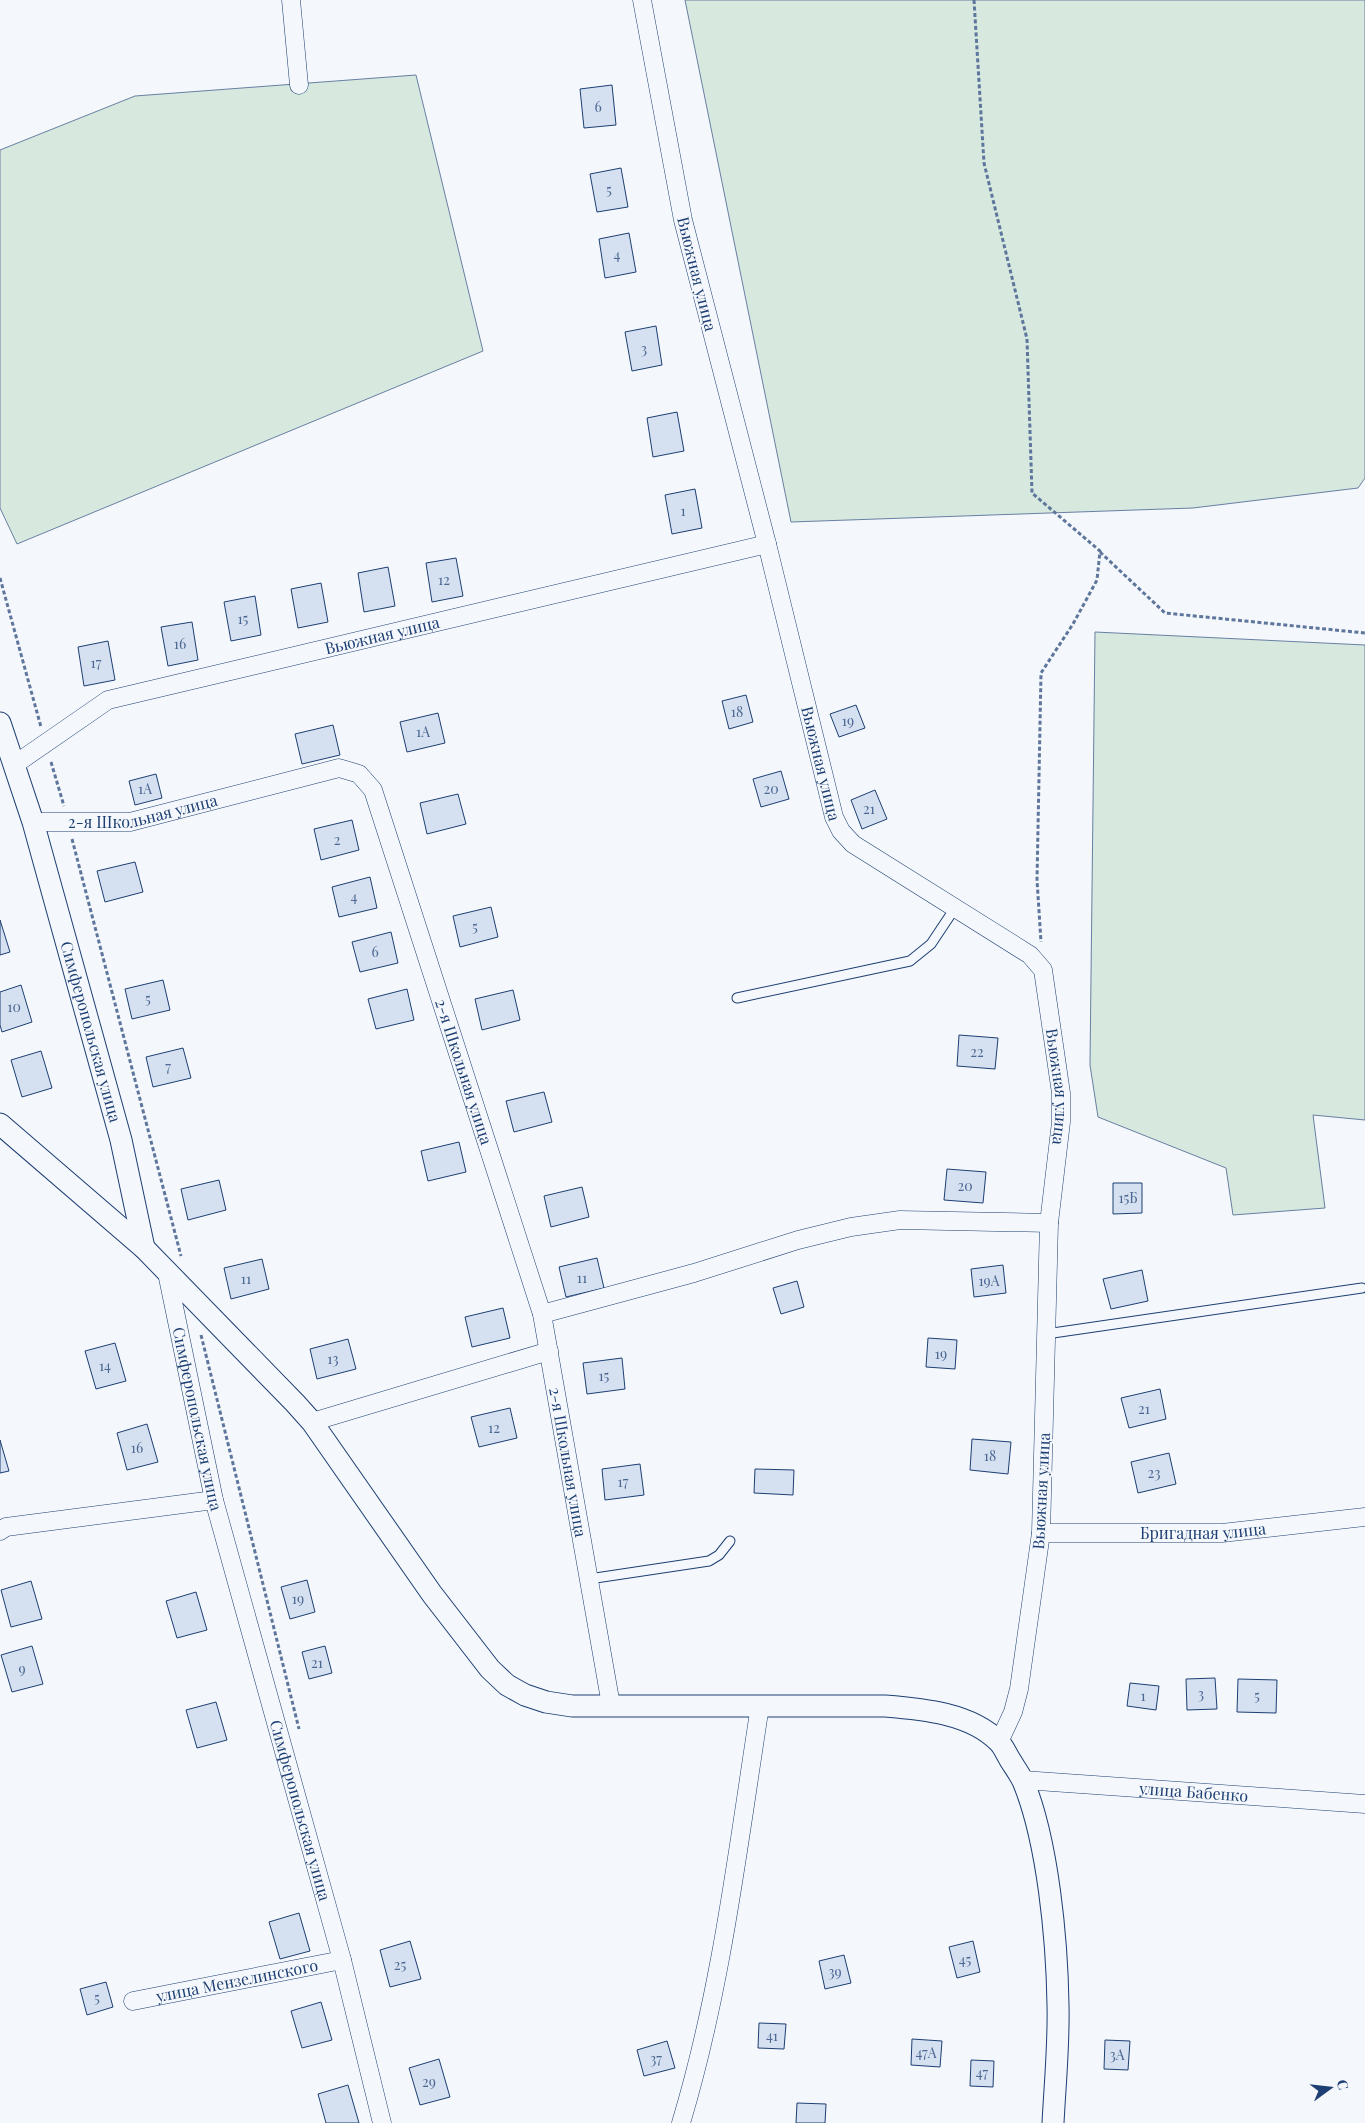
<svg xmlns="http://www.w3.org/2000/svg" width="1365" height="2123" viewBox="0 0 1365 2123" font-family="'Playfair Display',serif">
	<style>
		.green { fill: #d7e8df; stroke: #687fa3 }
		.building { fill: #d5e0f0; stroke: #1d3f73 }
		.lines { fill: none; stroke-linecap: round; stroke-linejoin: round }
		.service-casing { stroke: #1d3f73; stroke-width: 11 }
		.minor-casing { stroke: #1d3f73; stroke-width: 19 }
		.tertiary-casing { stroke: #1d3f73; stroke-width: 23 }
		.path { stroke: #5e769c; stroke-width: 3; stroke-dasharray: 4 2.5; stroke-linecap: butt }
		.service { stroke: #f4f7fb; stroke-width: 9 }
		.minor { stroke: #f4f7fb; stroke-width: 18 }
		.tertiary { stroke: #f4f7fb; stroke-width: 21 }
		.labels { text-anchor: middle; stroke-width: 4; stroke-linejoin: round; paint-order: stroke }
		.number-label { font-size: 14px; fill: #4b6792 }
		.street-label { font-size: 16px; fill: #1d3f73; stroke: #f4f7fb }
	</style>
	<rect width="100%" height="100%" fill="#f4f7fb"/>
	<g class="green">
		<path d="M685,0H1365V478L1358,488L1193,508L791,522Z"/>
		<path d="M416,75L483,351L17,544L0,508V150L135,96Z"/>
		<path d="M1095,632L1365,645V1120L1313,1115L1325,1208L1233,1215L1226,1168L1098,1117L1090,1065Z"/>
	</g>
	<g class="building">
		<path d="M612,85L616,125L584,128L580,89Z"/>
		<path d="M621,168L628,207L597,212L590,174Z"/>
		<path d="M629,233L636,272L605,278L599,239Z"/>
		<path d="M656,326L662,365L632,371L625,332Z"/>
		<path d="M677,412L684,451L653,457L647,418Z"/>
		<path d="M695,489L702,528L672,534L665,495Z"/>
		<path d="M456,558L463,596L432,602L426,563Z"/>
		<path d="M388,567L395,606L364,612L358,573Z"/>
		<path d="M321,583L328,622L298,628L291,589Z"/>
		<path d="M255,596L261,635L231,641L224,602Z"/>
		<path d="M192,622L198,660L168,666L161,627Z"/>
		<path d="M108,641L115,680L84,686L78,647Z"/>
		<path d="M746,695L753,722L729,729L722,701Z"/>
		<path d="M856,705L865,728L839,737L830,714Z"/>
		<path d="M438,713L445,743L407,752L400,722Z"/>
		<path d="M333,725L340,755L302,764L295,734Z"/>
		<path d="M781,771L789,799L761,807L753,779Z"/>
		<path d="M156,774L162,798L135,805L129,781Z"/>
		<path d="M875,790L887,819L862,829L851,800Z"/>
		<path d="M458,794L466,824L427,834L420,803Z"/>
		<path d="M352,820L359,850L321,860L314,829Z"/>
		<path d="M135,862L143,892L105,902L97,871Z"/>
		<path d="M370,877L377,908L339,917L332,887Z"/>
		<path d="M491,907L498,937L460,947L453,916Z"/>
		<path d="M0,920L10,952L0,955Z"/>
		<path d="M391,932L398,963L360,972L352,942Z"/>
		<path d="M163,980L170,1010L132,1019L125,989Z"/>
		<path d="M21,985L32,1022L2,1032L0,1025V992Z"/>
		<path d="M407,989L414,1020L376,1029L368,999Z"/>
		<path d="M513,990L520,1020L482,1030L475,999Z"/>
		<path d="M959,1035L998,1038L995,1069L957,1066Z"/>
		<path d="M183,1048L191,1078L153,1087L146,1057Z"/>
		<path d="M41,1051L52,1088L22,1097L11,1060Z"/>
		<path d="M544,1092L552,1122L514,1132L506,1101Z"/>
		<path d="M459,1142L466,1172L428,1181L421,1151Z"/>
		<path d="M947,1169L986,1172L983,1203L944,1200Z"/>
		<path d="M219,1180L226,1210L188,1220L181,1189Z"/>
		<path d="M1113,1183H1142V1213L1113,1214Z"/>
		<path d="M582,1187L589,1217L551,1227L544,1196Z"/>
		<path d="M597,1258L604,1288L566,1297L559,1267Z"/>
		<path d="M262,1259L269,1289L231,1299L224,1268Z"/>
		<path d="M1003,1265L1006,1293L974,1297L971,1269Z"/>
		<path d="M1142,1270L1148,1301L1111,1309L1103,1279Z"/>
		<path d="M797,1281L804,1307L781,1314L773,1288Z"/>
		<path d="M503,1308L510,1338L472,1347L465,1317Z"/>
		<path d="M928,1338L957,1340L955,1369L926,1367Z"/>
		<path d="M348,1339L356,1369L317,1379L310,1349Z"/>
		<path d="M115,1343L126,1381L96,1389L85,1351Z"/>
		<path d="M622,1358L625,1389L587,1394L583,1363Z"/>
		<path d="M1160,1389L1166,1419L1129,1428L1121,1398Z"/>
		<path d="M510,1408L517,1438L479,1447L471,1417Z"/>
		<path d="M147,1424L158,1462L127,1470L117,1433Z"/>
		<path d="M972,1439L1011,1442L1008,1474L970,1470Z"/>
		<path d="M0,1440L9,1471L0,1473Z"/>
		<path d="M1169,1453L1176,1484L1138,1493L1131,1462Z"/>
		<path d="M640,1464L644,1495L605,1500L602,1469Z"/>
		<path d="M755,1469L794,1470L793,1495L754,1493Z"/>
		<path d="M307,1580L315,1612L290,1619L281,1587Z"/>
		<path d="M31,1581L42,1619L11,1627L1,1590Z"/>
		<path d="M196,1592L207,1630L177,1638L166,1601Z"/>
		<path d="M32,1646L43,1684L12,1692L1,1655Z"/>
		<path d="M325,1646L332,1673L309,1679L302,1652Z"/>
		<path d="M1215,1678L1217,1709L1187,1710L1186,1679Z"/>
		<path d="M1238,1679L1277,1680L1276,1713L1237,1712Z"/>
		<path d="M1130,1683L1159,1686L1156,1710L1127,1706Z"/>
		<path d="M216,1702L227,1740L197,1748L186,1710Z"/>
		<path d="M299,1913L310,1951L280,1959L269,1922Z"/>
		<path d="M410,1941L421,1979L390,1987L380,1950Z"/>
		<path d="M973,1941L980,1972L957,1978L949,1947Z"/>
		<path d="M844,1955L851,1983L825,1989L819,1961Z"/>
		<path d="M106,1982L113,2007L87,2015L80,1989Z"/>
		<path d="M321,2002L332,2040L302,2048L291,2011Z"/>
		<path d="M759,2023L786,2024L784,2049L758,2048Z"/>
		<path d="M912,2039L942,2041L940,2067L911,2065Z"/>
		<path d="M1105,2040L1130,2041L1128,2070L1104,2069Z"/>
		<path d="M667,2041L675,2068L644,2076L637,2050Z"/>
		<path d="M439,2059L450,2097L420,2105L409,2068Z"/>
		<path d="M971,2060L994,2061L993,2087L970,2086Z"/>
		<path d="M348,2085L359,2123H326L318,2094Z"/>
		<path d="M797,2103L826,2104L825,2123H796Z"/>
	</g>
	<g class="lines">
		<g class="service-casing">
			<g id="service">
				<path d="M737,998L910,961L931,944L955,908"/>
				<path d="M1046,1334L1362,1288"/>
				<path d="M589,1579L709,1561L719,1555L730,1541"/>
			</g>
		</g>
		<g class="minor-casing">
			<g id="minor">
				<path d="M291,0L299,85"/>
				<path id="s1" d="M767,544L834,817L841,831L853,844L1030,955L1043,970L1061,1093V1122L1049,1223L1041,1533L1019,1689L1013,1712L999,1742"/>
				<path id="s2" d="M14,765L108,700L767,544L683,220L642,0"/>
				<path id="s3" d="M33,822H130L339,768L359,774L373,790L542,1314L611,1705"/>
				<path id="s4" d="M167,1273L214,1500L342,1960L382,2123"/>
				<path d="M542,1314L694,1273L798,1240L851,1227L900,1220L1049,1223"/>
				<path d="M312,1422L549,1351"/>
				<path d="M0,1531L6,1527L214,1500"/>
				<path id="s5" d="M1041,1533H1222L1365,1517"/>
				<path id="s6" d="M1023,1780L1365,1804"/>
				<path id="s7" d="M133,2001L342,1960"/>
				<path d="M681,2123C722,1987 738,1846 760,1706"/>
			</g>
		</g>
		<g class="tertiary-casing">
			<g id="tertiary">
				<path id="s8" d="M0,723L33,822L121,1140L144,1248"/>
				<path d="M0,1124L144,1248L295,1403L312,1422L432,1594L490,1669L507,1685L525,1695L546,1702L572,1706H885C922,1709 971,1713 999,1742C1003,1746 1006,1753 1009,1758C1013,1765 1019,1773 1023,1781C1048,1841 1057,1940 1058,2005C1059,2044 1055,2084 1053,2123"/>
			</g>
		</g>
		<g class="path">
			<path d="M974,0L984,163L1027,339L1032,493L1100,551L1097,580L1073,624L1041,673L1037,880L1041,942"/>
			<path d="M1100,552L1165,613L1365,633"/>
			<path d="M0,578L41,727"/>
			<path d="M51,762L64,806"/>
			<path d="M72,839L181,1256"/>
			<path d="M201,1335L299,1729"/>
		</g>
		<use href="#service" class="service"/>
		<use href="#minor" class="minor"/>
		<use href="#tertiary" class="tertiary"/>
	</g>
	<g class="labels">
		<g class="number-label">
			<text x="598" y="112">6</text>
			<text x="609" y="195">5</text>
			<text x="617" y="260">4</text>
			<text x="644" y="354">3</text>
			<text x="683" y="516">1</text>
			<text x="444" y="585">12</text>
			<text x="243" y="624">15</text>
			<text x="180" y="649">16</text>
			<text x="96" y="668">17</text>
			<text x="737" y="717">18</text>
			<text x="848" y="726">19</text>
			<text x="423" y="737">1А</text>
			<text x="145" y="794">1А</text>
			<text x="771" y="794">20</text>
			<text x="869" y="814">21</text>
			<text x="337" y="845">2</text>
			<text x="354" y="902">4</text>
			<text x="475" y="932">5</text>
			<text x="375" y="957">6</text>
			<text x="148" y="1004">5</text>
			<text x="14" y="1012">10</text>
			<text x="977" y="1057">22</text>
			<text x="168" y="1072">7</text>
			<text x="965" y="1191">20</text>
			<text x="1128" y="1203">15Б</text>
			<text x="582" y="1283">11</text>
			<text x="246" y="1284">11</text>
			<text x="989" y="1286">19А</text>
			<text x="941" y="1359">19</text>
			<text x="333" y="1364">13</text>
			<text x="105" y="1371">14</text>
			<text x="604" y="1381">15</text>
			<text x="1144" y="1414">21</text>
			<text x="494" y="1433">12</text>
			<text x="137" y="1453">16</text>
			<text x="990" y="1461">18</text>
			<text x="1154" y="1478">23</text>
			<text x="623" y="1487">17</text>
			<text x="298" y="1604">19</text>
			<text x="317" y="1668">21</text>
			<text x="22" y="1674">9</text>
			<text x="1201" y="1699">3</text>
			<text x="1143" y="1701">1</text>
			<text x="1257" y="1701">5</text>
			<text x="965" y="1965">45</text>
			<text x="400" y="1970">25</text>
			<text x="835" y="1977">39</text>
			<text x="97" y="2003">5</text>
			<text x="772" y="2041">41</text>
			<text x="926" y="2058">47А</text>
			<text x="1117" y="2060">3А</text>
			<text x="656" y="2064">37</text>
			<text x="982" y="2078">47</text>
			<text x="429" y="2087">29</text>
		</g>
		<g class="street-label">
			<text transform="translate(697 274) rotate(76)" y="6">Вьюжная улица</text>
			<text dy="6" stroke="none"><textPath href="#s2" startOffset="396">Вьюжная улица</textPath></text>
			<text dy="6" stroke="none"><textPath href="#s1" startOffset="226">Вьюжная улица</textPath></text>
			<text dy="6" stroke="none"><textPath href="#s3" startOffset="111">2-я Школьная улица</textPath></text>
			<text dy="6" stroke="none"><textPath href="#s8" startOffset="322">Симферопольская улица</textPath></text>
			<text dy="6" stroke="none"><textPath href="#s3" startOffset="651">2-я Школьная улица</textPath></text>
			<text dy="6" stroke="none"><textPath href="#s1" startOffset="661">Вьюжная улица</textPath></text>
			<text dy="6" stroke="none"><textPath href="#s4" startOffset="149">Симферопольская улица</textPath></text>
			<text dy="6" stroke="none"><textPath href="#s3" startOffset="1056">2-я Школьная улица</textPath></text>
			<text transform="translate(1041 1491) rotate(-87)" y="6">Вьюжная улица</text>
			<text dy="6" stroke="none"><textPath href="#s5" startOffset="162">Бригадная улица</textPath></text>
			<text dy="6" stroke="none"><textPath href="#s6" startOffset="171">улица Бабенко</textPath></text>
			<text dy="6" stroke="none"><textPath href="#s4" startOffset="554">Симферопольская улица</textPath></text>
			<text dy="6" stroke="none"><textPath href="#s7" startOffset="106">улица Мензелинского</textPath></text>
		</g>
	</g>
	<g transform="translate(1330 2088) rotate(75)" stroke="#f4f7fb" stroke-width="4" paint-order="stroke">
	<path d="M0-4L9 19L0 12L-9 19Z" fill="#1d3f73"/>
	<text y="-8" font-size="14" font-weight="bold" text-anchor="middle" fill="#1d3f73">С</text>
	</g>
</svg>
